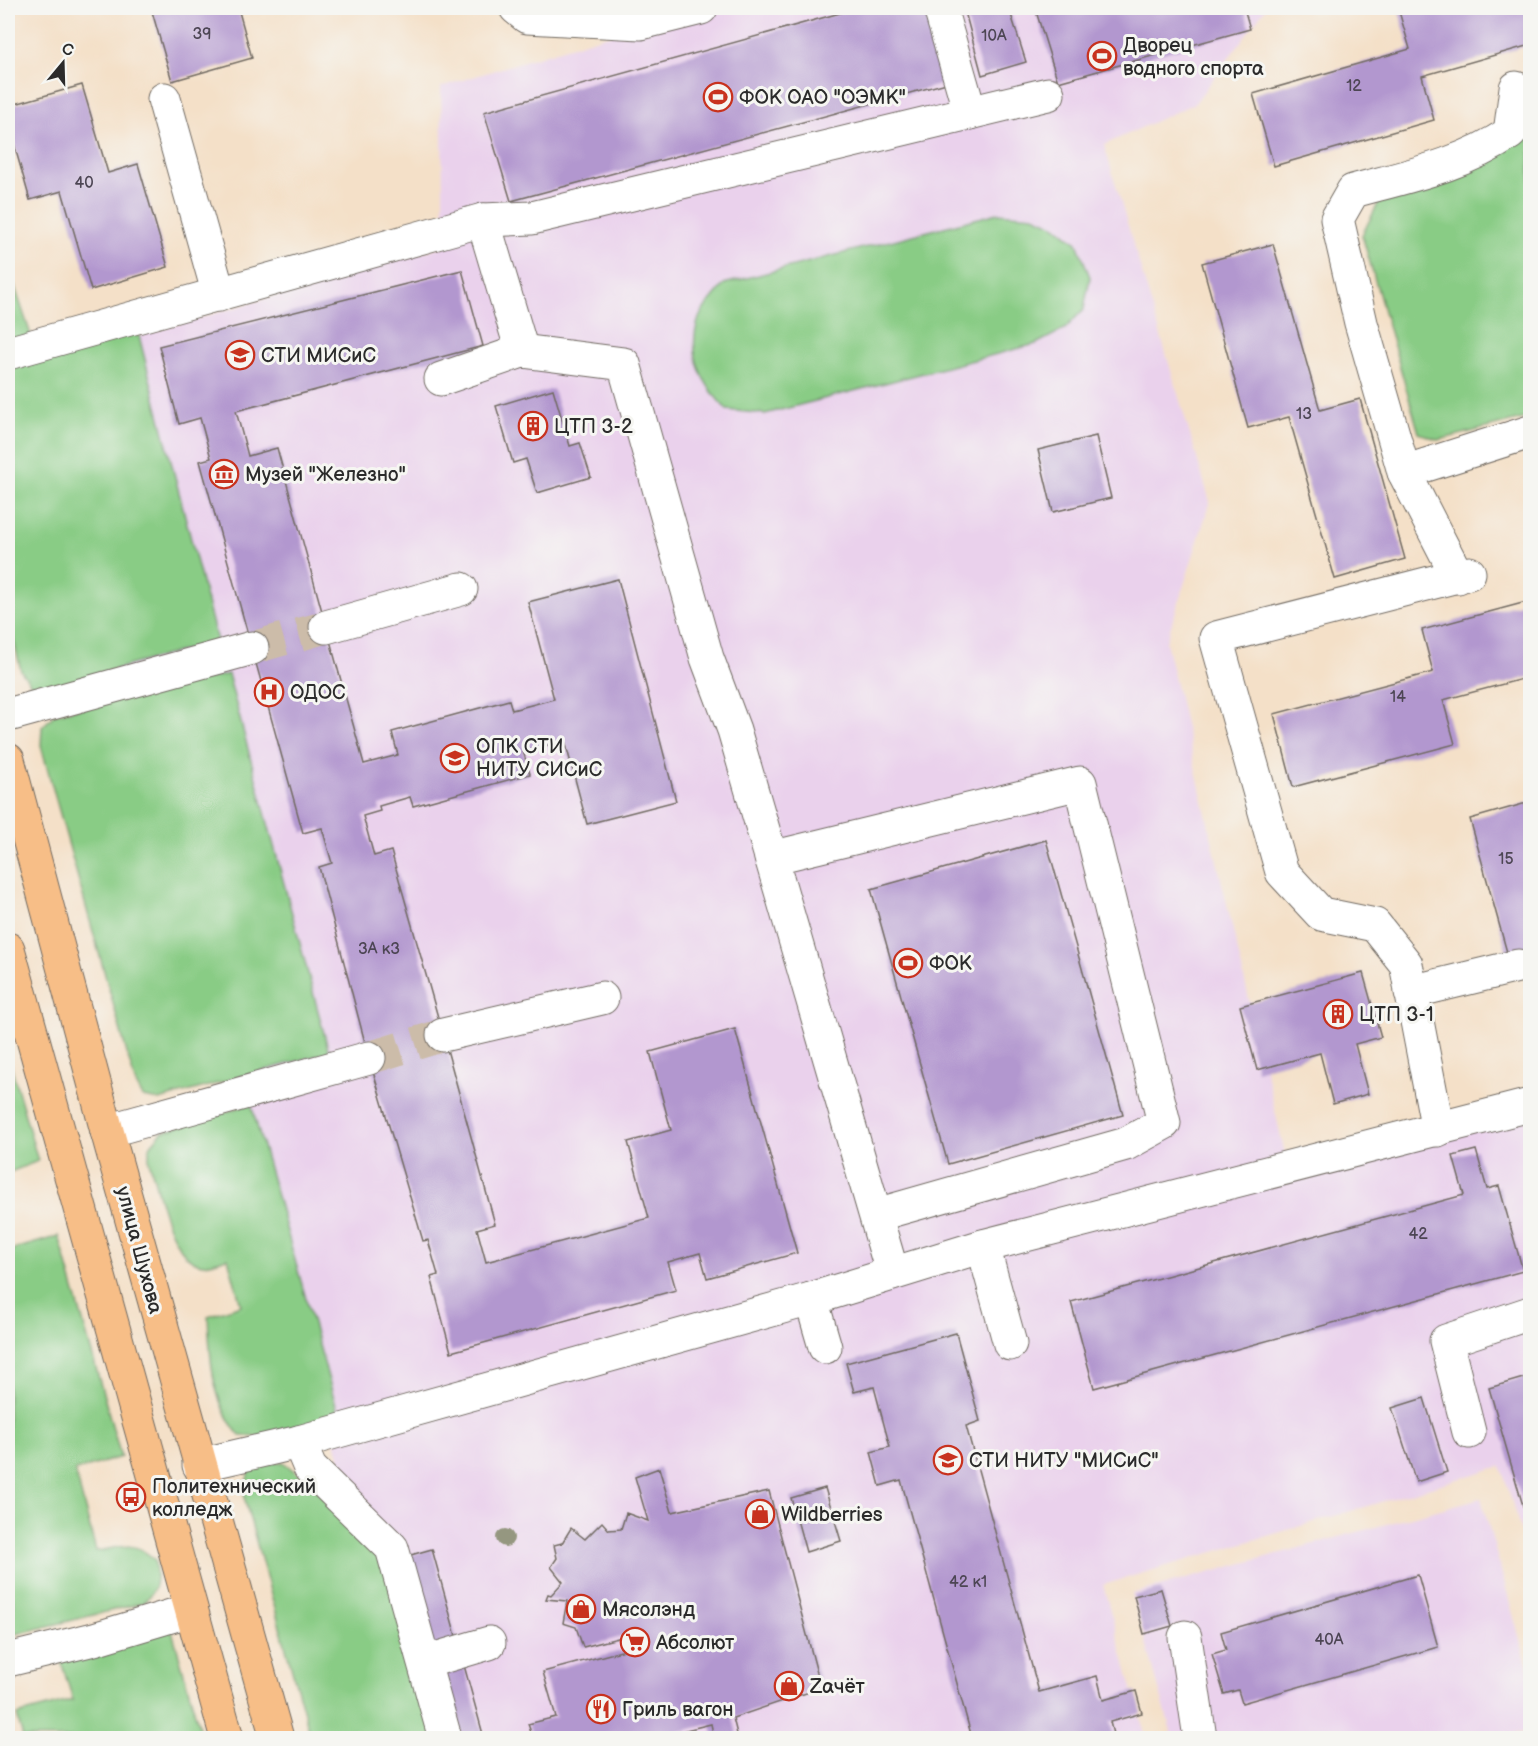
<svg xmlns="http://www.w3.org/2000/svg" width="1538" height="1746" viewBox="0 0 1538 1746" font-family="'Balsamiq Sans',sans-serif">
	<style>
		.built { fill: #ead1ec }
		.green { fill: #89cc85; stroke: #5a7c58; stroke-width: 1.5 }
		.building { fill: #b297cf }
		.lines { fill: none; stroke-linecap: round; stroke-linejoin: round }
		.minor-tunnel { stroke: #ccbca9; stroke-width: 33; stroke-dasharray: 33 16; stroke-linecap: butt }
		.minor-casing { stroke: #716a62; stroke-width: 35 }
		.major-casing { stroke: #716a62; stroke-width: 35 }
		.minor { stroke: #fff; stroke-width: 33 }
		.major { stroke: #f7be87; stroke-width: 33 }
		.tree { fill: #959780 }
		.labels { text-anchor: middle; stroke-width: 6; stroke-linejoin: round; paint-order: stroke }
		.number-label { font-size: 16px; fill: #4d4654 }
		.poi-label { font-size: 20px; fill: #2b2b2b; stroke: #f6f6f2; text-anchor: start }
		.street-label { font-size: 20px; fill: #2b2b2b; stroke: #f6f6f2 }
	</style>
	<rect width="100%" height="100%" fill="#f6f6f2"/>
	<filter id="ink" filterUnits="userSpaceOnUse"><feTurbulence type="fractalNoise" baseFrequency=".0167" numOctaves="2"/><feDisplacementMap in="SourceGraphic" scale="12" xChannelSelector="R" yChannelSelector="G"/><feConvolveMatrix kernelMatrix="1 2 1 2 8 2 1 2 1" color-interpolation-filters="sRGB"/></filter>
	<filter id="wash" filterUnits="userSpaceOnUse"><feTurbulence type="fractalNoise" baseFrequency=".008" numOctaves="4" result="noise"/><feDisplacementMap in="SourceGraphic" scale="24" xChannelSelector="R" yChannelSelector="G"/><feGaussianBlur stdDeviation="1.35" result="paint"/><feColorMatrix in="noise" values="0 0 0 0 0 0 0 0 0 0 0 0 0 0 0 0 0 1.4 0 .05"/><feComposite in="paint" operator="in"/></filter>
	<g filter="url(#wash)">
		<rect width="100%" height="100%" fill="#f4e0c8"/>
		<g class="built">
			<path d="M695,8H1266L1195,103L1104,145L1210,502L1166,642L1287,1163L1530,1112V1560L1501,1466L1103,1585L1146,1738H941L940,1736L928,1738H419L31,368L444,246L441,87Z"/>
			<path d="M1481,1498L1530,1676V1730L1500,1738H1173L1132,1594Z"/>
		</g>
		<g class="green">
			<path d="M1530,82V417L1439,440L1419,433L1362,235L1383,194L1476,167Z"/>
			<path d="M998,213L1034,216L1056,226L1077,243L1090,277L1084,309L1065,329L1036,344L765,414L727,410C703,385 686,355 699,318C703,307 717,294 724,284Z"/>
			<path d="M8,267L31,335L8,342Z"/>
			<path d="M137,328L217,641L51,687L32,686L21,671L8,616V369Z"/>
			<path d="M228,674L329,1052L159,1100L143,1097L135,1082L41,746L42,727L55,714Z"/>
			<path d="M8,1055L38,1161L8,1173Z"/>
			<path d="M251,1104L339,1416L261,1437L240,1436C211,1402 210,1358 208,1316L241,1305L228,1258C221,1259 209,1265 202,1264C169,1259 158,1188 149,1161V1147L162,1132Z"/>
			<path d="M59,1236L121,1457L75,1471L96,1551C123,1548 132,1538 155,1560C157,1579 158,1591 142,1603L8,1636V1608L14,1606L8,1582V1251Z"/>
			<path d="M283,1462L312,1485L386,1562L436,1738H311L245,1501L244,1487L250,1471L267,1463Z"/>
			<path d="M171,1627L202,1738H23L17,1715L73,1700L60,1658Z"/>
		</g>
		<g id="blocks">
			<g class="building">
				<path d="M151,8H238L252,58L172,81Z"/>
				<path d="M858,8H935L954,81L511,201L484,112Z"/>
				<path d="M964,8H1009L1026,62L982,75Z"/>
				<path d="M1035,8H1244L1250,29L1058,82Z"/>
				<path d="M1398,8H1530V45L1422,76L1434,120L1274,166L1253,94L1410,49Z"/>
				<path d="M82,85L108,173L138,164L168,267L91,290L62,191L30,200L8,123V106Z"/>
				<path d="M1273,244L1320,410L1360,399L1405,559L1335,579L1289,417L1248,428L1202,263Z"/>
				<path d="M462,270L483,346L236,411L248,456L277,448L364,764L398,755L392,732L509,700L512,710L554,699L528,602L618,579L676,801L587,824L565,741L523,751L530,774L413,806L410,797L379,806L380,811L363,816L374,856L391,851L443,1035L495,1224L477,1229L486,1262L649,1218L628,1142L671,1130L650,1052L735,1029L797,1253L707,1278L700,1253L668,1262L676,1290L451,1352L431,1277L438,1275L428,1240L423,1241L369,1058L319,867L332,863L322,828L303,833L200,461L211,458L200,418L179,424L159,346Z"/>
				<path d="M553,389L570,446L580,443L591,477L537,493L526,459L513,463L496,406Z"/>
				<path d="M1096,436L1111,498L1053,512L1038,450Z"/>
				<path d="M1530,601V677L1443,700L1455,744L1293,787L1274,714L1433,672L1422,630Z"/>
				<path d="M1530,802V969L1513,974L1470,819Z"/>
				<path d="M1046,840L1123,1115L948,1164L871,889Z"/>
				<path d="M1363,973L1381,1037L1355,1044L1368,1094L1333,1104L1320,1053L1257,1070L1240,1006Z"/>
				<path d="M1476,1150L1487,1189L1499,1186L1523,1271L1094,1388L1071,1302L1464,1195L1453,1156Z"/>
				<path d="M956,1333L980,1421L966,1426L1039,1692L1097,1676L1103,1700L1136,1691L1142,1713L1110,1722L1114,1738H972L901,1480L880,1486L871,1452L890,1447L874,1387L854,1392L846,1363Z"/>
				<path d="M1530,1376V1530L1489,1388Z"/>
				<path d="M1424,1398L1447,1472L1416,1482L1392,1408Z"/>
				<path d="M659,1468L672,1512L769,1491L821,1688L733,1718L738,1738H714L711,1724L653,1738H533L528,1724L556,1717L543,1672L625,1650L622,1637L583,1647L576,1627L563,1623L567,1601L546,1599L548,1594L551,1595L563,1582L551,1567L557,1558L554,1545L562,1543L571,1528L585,1539L602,1522L609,1530L621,1529L626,1513L648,1521L635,1477Z"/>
				<path d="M825,1488L841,1541L806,1552L791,1498Z"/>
				<path d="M432,1549L484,1738H436L386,1562Z"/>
				<path d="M1418,1575L1438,1647L1242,1703L1238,1690L1224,1694L1212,1654L1226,1650L1221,1632Z"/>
				<path d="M8,1584L14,1606L8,1608Z"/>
				<path d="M1161,1589L1172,1626L1144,1634L1134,1596Z"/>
			</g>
		</g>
	</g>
	<g filter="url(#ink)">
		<use href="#blocks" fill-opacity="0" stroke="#716a62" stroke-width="1.5"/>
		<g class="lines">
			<g class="minor-tunnel">
				<path d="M252,648L326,627"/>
				<path d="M369,1058L443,1035"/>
			</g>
			<g class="minor-casing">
				<g id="minor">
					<path d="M516,8L527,17L641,23L701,8"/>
					<path d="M940,8L970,113"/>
					<path d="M164,99L219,295"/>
					<path d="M522,351L624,364L707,658L734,730L892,1272"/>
					<path d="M8,353L483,220L532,218L1048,94"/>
					<path d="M441,379L522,351L483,220"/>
					<path d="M1404,472L1530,432"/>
					<path d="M1458,577L1404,472L1361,323L1337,219L1353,191C1408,176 1463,165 1510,133L1516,88"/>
					<path d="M326,627L461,589"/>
					<path d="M8,715L252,648"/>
					<path d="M771,858L1080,783L1164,1123L1126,1144L876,1215"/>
					<path d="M1411,992L1518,966"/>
					<path d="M443,1035L602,998"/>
					<path d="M1438,1130L1406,964L1375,925L1321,914L1282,872L1216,638L1469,573"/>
					<path d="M107,1131L369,1058"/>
					<path d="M983,1246L1010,1344"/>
					<path d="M811,1299L825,1347"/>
					<path d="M1469,1432L1446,1341L1530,1313"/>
					<path d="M299,1442L310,1468L392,1548L445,1738"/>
					<path d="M199,1465L299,1442L811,1299L983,1246L1530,1105"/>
					<path d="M1185,1637L1200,1738"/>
					<path d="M8,1660L94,1639L191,1610"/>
					<path d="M425,1662L489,1643"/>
				</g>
			</g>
			<g class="major-casing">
				<g id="major">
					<path d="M8,760L107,1131L277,1738"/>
					<path d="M8,949L227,1738"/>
				</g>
			</g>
			<use href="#minor" class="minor"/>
			<use href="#major" class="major"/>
		</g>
		<circle class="tree" cx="505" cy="1538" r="9"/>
	</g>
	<defs>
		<g id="stadium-ring" transform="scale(1.5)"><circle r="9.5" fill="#f6f6f2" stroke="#c8321e" stroke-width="1.5"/><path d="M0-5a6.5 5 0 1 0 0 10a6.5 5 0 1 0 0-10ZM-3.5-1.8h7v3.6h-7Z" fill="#c8321e"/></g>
		<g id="university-ring" transform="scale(1.5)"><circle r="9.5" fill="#f6f6f2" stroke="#c8321e" stroke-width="1.5"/><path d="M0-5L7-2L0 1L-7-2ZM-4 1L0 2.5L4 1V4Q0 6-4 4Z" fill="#c8321e"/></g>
		<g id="building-ring" transform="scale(1.5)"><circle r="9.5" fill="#f6f6f2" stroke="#c8321e" stroke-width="1.5"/><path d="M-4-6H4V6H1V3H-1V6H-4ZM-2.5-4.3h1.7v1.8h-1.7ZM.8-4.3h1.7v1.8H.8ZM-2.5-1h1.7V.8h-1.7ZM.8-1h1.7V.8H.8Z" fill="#c8321e"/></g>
		<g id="museum-ring" transform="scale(1.5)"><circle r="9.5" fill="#f6f6f2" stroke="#c8321e" stroke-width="1.5"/><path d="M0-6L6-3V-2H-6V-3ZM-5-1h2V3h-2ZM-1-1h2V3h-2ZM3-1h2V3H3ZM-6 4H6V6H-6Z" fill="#c8321e"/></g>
		<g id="hospital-ring" transform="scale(1.5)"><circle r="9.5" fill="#f6f6f2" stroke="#c8321e" stroke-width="1.5"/><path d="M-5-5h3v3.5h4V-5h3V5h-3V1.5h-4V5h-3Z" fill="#c8321e"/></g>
		<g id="bus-ring" transform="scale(1.5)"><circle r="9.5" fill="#f6f6f2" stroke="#c8321e" stroke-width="1.5"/><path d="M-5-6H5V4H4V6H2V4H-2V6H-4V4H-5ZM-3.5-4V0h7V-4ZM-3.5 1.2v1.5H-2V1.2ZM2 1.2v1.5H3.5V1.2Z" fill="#c8321e"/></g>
		<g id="shop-ring" transform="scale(1.5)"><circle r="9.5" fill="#f6f6f2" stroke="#c8321e" stroke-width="1.5"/><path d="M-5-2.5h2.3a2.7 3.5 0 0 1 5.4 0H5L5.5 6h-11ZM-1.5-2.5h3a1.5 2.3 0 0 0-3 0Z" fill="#c8321e"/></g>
		<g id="supermarket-ring" transform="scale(1.5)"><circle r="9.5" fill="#f6f6f2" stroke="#c8321e" stroke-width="1.5"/><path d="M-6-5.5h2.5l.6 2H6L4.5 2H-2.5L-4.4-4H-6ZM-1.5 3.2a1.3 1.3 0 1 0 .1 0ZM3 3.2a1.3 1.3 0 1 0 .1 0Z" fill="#c8321e"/></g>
		<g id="restaurant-ring" transform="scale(1.5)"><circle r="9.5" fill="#f6f6f2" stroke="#c8321e" stroke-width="1.5"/><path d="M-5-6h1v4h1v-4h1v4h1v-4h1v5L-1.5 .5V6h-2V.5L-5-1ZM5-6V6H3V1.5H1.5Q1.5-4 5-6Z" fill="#c8321e"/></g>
	</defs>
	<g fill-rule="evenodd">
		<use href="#stadium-ring" x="1102" y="56"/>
		<use href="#stadium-ring" x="718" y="97"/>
		<use href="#university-ring" x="240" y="355"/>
		<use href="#building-ring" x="533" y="426"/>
		<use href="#museum-ring" x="224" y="474"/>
		<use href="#hospital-ring" x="269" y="692"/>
		<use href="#university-ring" x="455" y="758"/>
		<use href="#stadium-ring" x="908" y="963"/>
		<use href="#building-ring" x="1338" y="1014"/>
		<use href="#university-ring" x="948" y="1460"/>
		<use href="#bus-ring" x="131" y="1497"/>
		<use href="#shop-ring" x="760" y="1514"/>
		<use href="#shop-ring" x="581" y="1609"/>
		<use href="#supermarket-ring" x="635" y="1642"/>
		<use href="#shop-ring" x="789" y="1686"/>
		<use href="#restaurant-ring" x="601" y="1709"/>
	</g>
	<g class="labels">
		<g class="number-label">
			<text x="202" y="39">39</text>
			<text x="994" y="41">10А</text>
			<text x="1354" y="91">12</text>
			<text x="84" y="188">40</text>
			<text x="1304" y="419">13</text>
			<text x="1398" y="702">14</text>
			<text x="1506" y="864">15</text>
			<text x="379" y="954">3А к3</text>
			<text x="1418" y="1239">42</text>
			<text x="968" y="1587">42 к1</text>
			<text x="1329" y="1645">40А</text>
		</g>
		<g class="poi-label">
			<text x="1123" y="52">Дворец<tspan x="1123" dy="23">водного спорта</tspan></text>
			<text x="739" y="104">ФОК ОАО "ОЭМК"</text>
			<text x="261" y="362">СТИ МИСиС</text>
			<text x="554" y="433">ЦТП 3-2</text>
			<text x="245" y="481">Музей "Железно"</text>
			<text x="290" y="699">ОДОС</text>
			<text x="476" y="753">ОПК СТИ<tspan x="476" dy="23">НИТУ СИСиС</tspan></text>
			<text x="929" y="970">ФОК</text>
			<text x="1359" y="1021">ЦТП 3-1</text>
			<text x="969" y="1467">СТИ НИТУ "МИСиС"</text>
			<text x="152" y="1493">Политехнический<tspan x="152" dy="23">колледж</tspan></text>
			<text x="781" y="1521">Wildberries</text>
			<text x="602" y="1616">Мясолэнд</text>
			<text x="656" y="1649">Абсолют</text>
			<text x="810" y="1693">Zачёт</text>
			<text x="622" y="1716">Гриль вагон</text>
		</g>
		<g class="street-label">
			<text transform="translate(140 1250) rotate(75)" y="7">улица Шухова</text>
		</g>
	</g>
	<rect width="1538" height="1746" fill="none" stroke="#f6f6f2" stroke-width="30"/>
	<g transform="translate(63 63) rotate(19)" stroke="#f6f6f2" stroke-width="4.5" paint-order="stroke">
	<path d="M0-4.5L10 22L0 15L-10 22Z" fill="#2b2b2b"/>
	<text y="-9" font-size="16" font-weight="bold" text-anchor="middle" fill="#2b2b2b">С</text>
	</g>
</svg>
